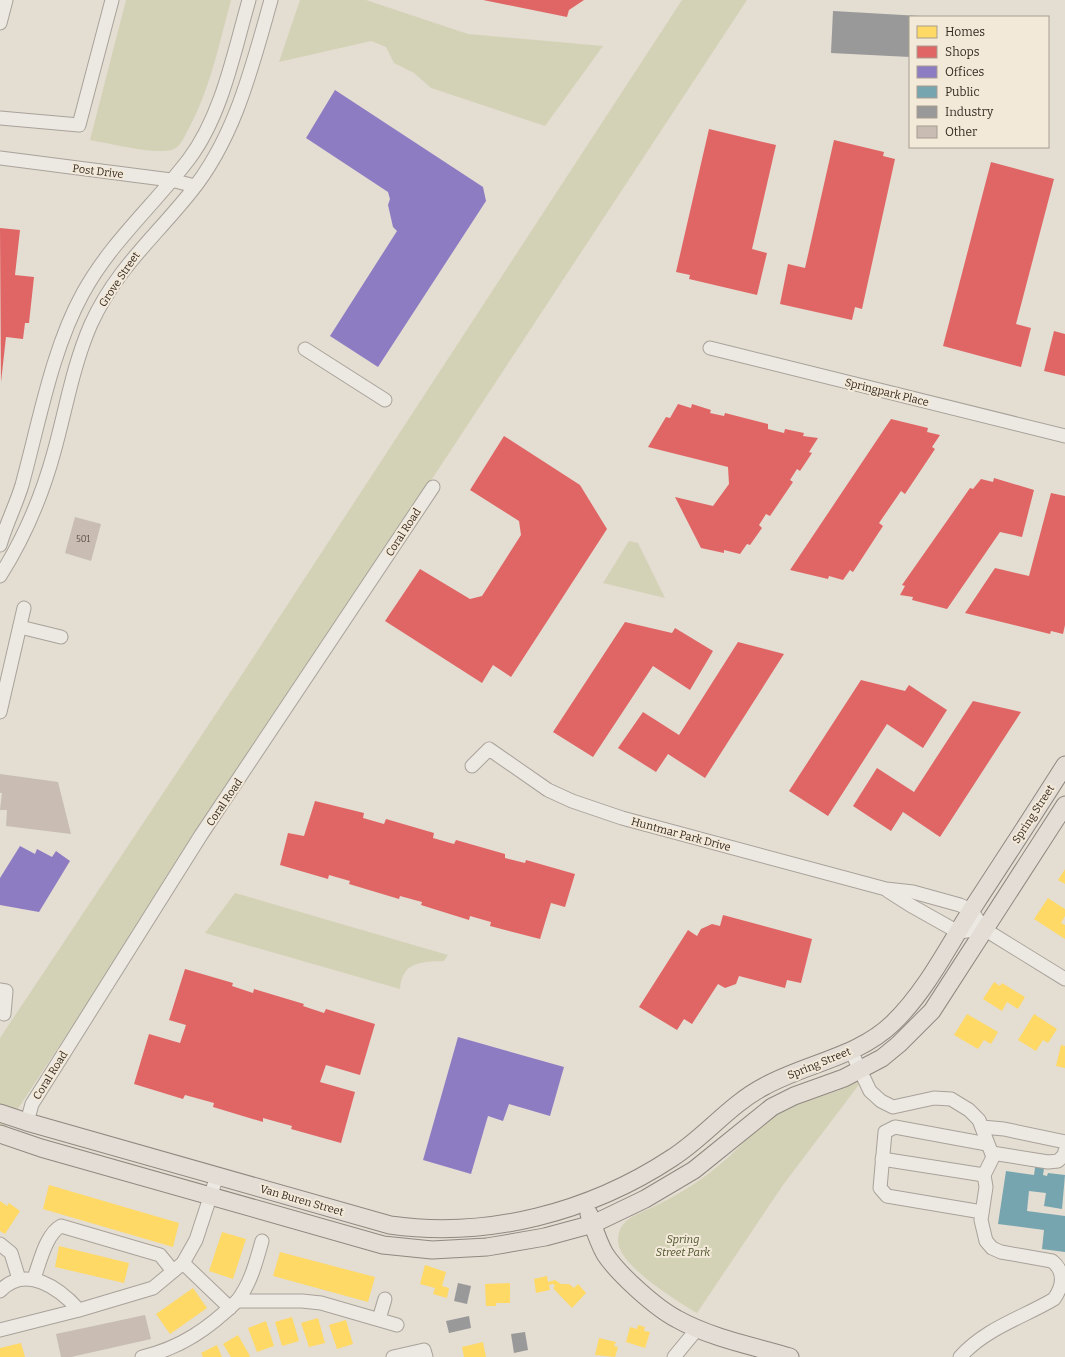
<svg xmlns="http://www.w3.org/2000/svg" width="1065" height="1357" viewBox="0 0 1065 1357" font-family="Bitter,serif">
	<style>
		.green { fill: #d4d2b6 }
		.homes { fill: #ffd966 }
		.shops { fill: #e06666 }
		.offices { fill: #8e7cc3 }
		.public { fill: #76a5af }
		.industry { fill: #999 }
		.building { fill: #c8bcb3 }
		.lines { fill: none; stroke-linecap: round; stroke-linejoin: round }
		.minor-casing { stroke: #a9a29a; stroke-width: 15 }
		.major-casing { stroke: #8f8881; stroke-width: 19 }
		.minor { stroke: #ece8e2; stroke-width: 13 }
		.major { stroke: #e3ddd5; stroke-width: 17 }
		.labels { text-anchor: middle; stroke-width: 4; stroke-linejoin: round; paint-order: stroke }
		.number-label { font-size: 9px; fill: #5c4f46 }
		.street-label { font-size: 11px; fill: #382b22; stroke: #f3e9d9 }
		.park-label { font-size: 11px; font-style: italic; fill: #4d532b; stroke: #f3e9d9 }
	</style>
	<rect width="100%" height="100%" fill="#e3ddd2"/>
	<g class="green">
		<path d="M126,0H231C219,45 210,89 188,130C184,137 181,146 174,149C159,156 108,143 90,140Z"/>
		<path d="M300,0H366L468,34L603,46L545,126L431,88L414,73L394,63L386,47L371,41L279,62Z"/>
		<path d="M682,0H747L0,1136V1038L239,679Z"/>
		<path d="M629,541L638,543L665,598L603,583Z"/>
		<path d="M235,893L448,955L444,961C422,962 402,961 400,989L205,933Z"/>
		<path d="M864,1078L783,1185L697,1313C677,1301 618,1265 618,1241C618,1220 635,1215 651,1208C661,1203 671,1198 681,1192C700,1181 718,1167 734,1152C748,1138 760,1124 778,1114C805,1098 837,1095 864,1078Z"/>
	</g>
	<g class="homes">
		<path d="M1065,869V884L1058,880Z"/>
		<path d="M1048,898L1065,909V916L1061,923L1065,925V939L1034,919Z"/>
		<path d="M994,982L1000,986L1002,983L1025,997L1018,1009L1007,1002L1002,1011L983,999Z"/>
		<path d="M967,1014L998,1032L991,1044L984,1040L978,1049L954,1035Z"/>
		<path d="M1034,1014L1057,1029L1048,1043L1043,1040L1036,1051L1018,1040Z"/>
		<path d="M1061,1045L1065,1046V1068L1056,1066Z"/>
		<path d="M49,1185L179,1223L173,1247L43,1209Z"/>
		<path d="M0,1201L7,1206L9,1203L20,1211L5,1234L0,1231Z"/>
		<path d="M222,1232L246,1239L233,1279L209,1271Z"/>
		<path d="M59,1246L129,1263L124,1283L55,1267Z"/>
		<path d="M280,1252L375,1277L368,1302L273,1276Z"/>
		<path d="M425,1265L446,1272L442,1286L449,1288L447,1298L433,1294L435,1288L420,1284Z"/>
		<path d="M547,1276L548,1282L555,1280L561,1284H569L574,1288L578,1284L586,1293L572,1308L553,1288L555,1286L553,1284L549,1285L550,1290L536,1293L534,1279Z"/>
		<path d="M510,1283V1303H496V1306H486L485,1284Z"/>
		<path d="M193,1288L207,1308L170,1334L156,1314Z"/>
		<path d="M292,1317L299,1341L282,1346L275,1322Z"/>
		<path d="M318,1318L325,1343L309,1347L301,1323Z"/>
		<path d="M346,1320L353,1344L337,1349L329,1325Z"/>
		<path d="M266,1321L274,1346L257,1352L248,1328Z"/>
		<path d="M638,1325L645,1327L644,1331L650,1332L645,1348L626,1342L630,1327L637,1329Z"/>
		<path d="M238,1335L250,1356L249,1357H231L223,1344Z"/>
		<path d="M599,1338L616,1342L614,1346L618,1347L615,1357L595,1355Z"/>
		<path d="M483,1342L486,1357H464L462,1347Z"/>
		<path d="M21,1343L25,1357H0V1348Z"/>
		<path d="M217,1345L222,1357H203L201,1353Z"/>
	</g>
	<g class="shops">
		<path d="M483,0H584L569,10L567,17Z"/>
		<path d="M709,129L776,145L752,249L767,253L757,295L689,279L690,275L676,272Z"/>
		<path d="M834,140L884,152L883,156L895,159L862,309L855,307L852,320L780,304L788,264L805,268Z"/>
		<path d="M991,162L1054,179L1016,324L1031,328L1021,367L943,346Z"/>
		<path d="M0,228L20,230L15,275L34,277L29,323H25L23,339L6,337L1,382Z"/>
		<path d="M1054,331L1065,334V376L1044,371Z"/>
		<path d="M678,404L691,408L692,404L711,410L710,413L724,416L725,413L768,424V429L784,433L785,429L804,433L803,436L818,438L809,452L812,453L800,471L797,469L790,480L793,482L770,516L766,514L759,525L762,528L750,545L747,544L740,554L724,550V553L701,548L675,497L713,506L729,484L728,467L648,447L666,417L670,418Z"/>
		<path d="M891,419L928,428L927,432L940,435L932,447L935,449L905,494L901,491L879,523L883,526L853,572L850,570L843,580L829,576L828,579L790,570Z"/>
		<path d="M504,436L580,485L607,529L511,677L493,665L482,683L385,621L420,569L470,599L482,596L521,535L519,521L470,490Z"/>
		<path d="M994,478L1034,490L1022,537L1000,532L947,609L912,600L913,597L900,595L905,586L902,585L970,488L973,489L981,479L993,482Z"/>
		<path d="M1051,493L1065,496V625L1063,634L1051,631L1050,634L965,613L995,568L1029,576Z"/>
		<path d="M625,622L672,633L675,628L713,651L690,690L653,666L593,757L553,732Z"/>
		<path d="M738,642L784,654L705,778L668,754L656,772L618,748L643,712L679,735Z"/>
		<path d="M861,680L905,691L909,685L947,710L923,748L887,724L828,816L789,791Z"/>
		<path d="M973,701L1021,712L940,837L903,812L891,831L853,806L877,768L914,792Z"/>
		<path d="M315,801L364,813L363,818L384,824L386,819L434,833L433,838L454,844L456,840L505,854V858L525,863L526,860L575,874L565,907L551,903L540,939L490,926L491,922L470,916L469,920L421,905L422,902L400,896L399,899L349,884L350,881L329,875L328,879L280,865L288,833L304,836Z"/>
		<path d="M723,915L812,939L801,983L787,980L785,988L739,976L736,984L725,988L718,984L692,1024L684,1019L677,1030L639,1007L688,930L697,936L701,929L712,924L720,926Z"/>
		<path d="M185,969L233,983L232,986L253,993L254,989L304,1004L303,1006L324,1013L326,1009L375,1024L360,1075L326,1065L320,1082L355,1092L341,1143L291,1129L292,1126L263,1118V1122L213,1107L214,1103L185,1095L183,1099L134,1084L149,1034L180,1043L186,1025L169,1020Z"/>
	</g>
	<g class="offices">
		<path d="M335,90L483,187L486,201L378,367L330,336L397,231L393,227L388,205L390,199L388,192L306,138Z"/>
		<path d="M20,846L35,854L37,849L52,857L56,851L70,861L39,912L0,905V878Z"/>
		<path d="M458,1037L564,1067L550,1116L509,1104L503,1121L488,1116L471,1174L423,1160Z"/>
	</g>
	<path class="public" d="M1036,1161L1045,1162L1043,1175L1047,1176L1048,1173L1065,1175L1062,1209L1044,1206L1046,1193L1029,1191L1027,1211L1065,1216V1252L1042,1249L1044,1230L998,1224L1006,1171L1034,1175Z"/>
	<g class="industry">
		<path d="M833,11L920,16L910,17V57L831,53Z"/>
		<path d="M458,1283L471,1286L467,1304L454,1301Z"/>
		<path d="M469,1316L471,1328L449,1333L446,1321Z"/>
		<path d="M525,1332L528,1350L514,1353L511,1334Z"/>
	</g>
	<g class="building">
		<path d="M75,517L101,524L91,561L65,553Z"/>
		<path d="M0,774L58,782L71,834L6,826L7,810H0L2,793H0Z"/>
		<path d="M145,1315L151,1339L71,1357H61L56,1334Z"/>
	</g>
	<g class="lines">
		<g class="minor-casing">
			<g id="minor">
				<path d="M0,23L6,0"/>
				<path d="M0,118L79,125L112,0"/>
				<path d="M0,158L171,180L195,186"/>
				<path d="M710,348L1065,436"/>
				<path d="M305,349L385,400"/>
				<path d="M0,545C6,524 16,505 22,485C39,423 52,349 83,293C111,242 154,205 189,159C222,115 234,52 249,0"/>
				<path d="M0,576C24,538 42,496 54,452C66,409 73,365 91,324C116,269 154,238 190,193C235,138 252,67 271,0"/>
				<path d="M20,627L61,637"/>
				<path d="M0,712L24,608"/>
				<path d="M472,766L489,749L548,790L572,801L622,818L886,889L913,892L960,905L971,910L984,929L1065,979"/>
				<path d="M888,891L910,905L958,932L984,929"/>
				<path d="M0,990L6,991L4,1014"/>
				<path d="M851,1051L870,1091L881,1101L893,1107L934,1098L951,1099L969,1110L979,1120L993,1157L984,1175L986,1187L981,1220L986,1241L992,1248L1001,1252L1052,1261C1065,1271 1063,1286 1054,1299C1022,1318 986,1328 960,1357"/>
				<path d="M27,1122L32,1104L201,835L433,487"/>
				<path d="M982,1127L1004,1129L1065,1142"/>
				<path d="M992,1153L1048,1162L1058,1161L1064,1155L1065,1151"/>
				<path d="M882,1159L984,1175"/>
				<path d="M982,1212L887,1196L880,1188L885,1132L895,1127L987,1144"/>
				<path d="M262,1241C256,1262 251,1283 237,1301H302L321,1303L397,1325"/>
				<path d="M0,1244L11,1253L19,1279"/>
				<path d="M183,1263L230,1308"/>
				<path d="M34,1278C40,1262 46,1234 61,1226L160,1255L173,1271"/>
				<path d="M0,1291C26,1264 59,1288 79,1310L153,1288L183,1263L196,1240L217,1176"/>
				<path d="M379,1319L385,1299"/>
				<path d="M0,1330L79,1310"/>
				<path d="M142,1357C181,1348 209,1328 237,1301"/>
				<path d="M393,1357L424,1350L426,1357"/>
				<path d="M674,1357L698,1328"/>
			</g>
		</g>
		<g class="major-casing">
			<g id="major">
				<path d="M0,1113L27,1122L390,1225C488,1239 590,1212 672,1158C705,1137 730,1104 765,1086C807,1063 858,1057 893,1023C925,992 947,949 970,912C1002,863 1034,814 1065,765"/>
				<path d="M0,1134L41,1148L383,1245L432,1250L487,1247L545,1237L593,1224L645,1199L694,1170L772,1107L794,1096L844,1078L882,1058L899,1044L932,1011L1065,805"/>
				<path d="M589,1214C594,1228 598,1242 605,1254C618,1274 656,1308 677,1319C711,1338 753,1346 790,1357"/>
			</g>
		</g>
		<use href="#minor" class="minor"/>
		<use href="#major" class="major"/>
	</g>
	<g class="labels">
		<g class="number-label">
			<text x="83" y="542">501</text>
		</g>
		<g class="street-label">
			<text transform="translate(98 171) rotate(7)" y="4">Post Drive</text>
			<text transform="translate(119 279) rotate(-56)" y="4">Grove Street</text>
			<text transform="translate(887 392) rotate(14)" y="4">Springpark Place</text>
			<text transform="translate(403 532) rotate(-57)" y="4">Coral Road</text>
			<text transform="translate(224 802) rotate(-56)" y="4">Coral Road</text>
			<text transform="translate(1033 814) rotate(-57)" y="4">Spring Street</text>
			<text transform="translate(681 834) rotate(15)" y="4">Huntmar Park Drive</text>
			<text transform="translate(819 1063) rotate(-22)" y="4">Spring Street</text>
			<text transform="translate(50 1075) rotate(-58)" y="4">Coral Road</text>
			<text transform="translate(302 1200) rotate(16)" y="4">Van Buren Street</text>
		</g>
		<g class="park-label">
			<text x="683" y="1243">Spring<tspan x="683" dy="13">Street Park</tspan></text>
		</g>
	</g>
	<rect x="909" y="16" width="140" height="132" fill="#f3e9d9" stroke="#a89d90"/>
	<rect x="917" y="26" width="20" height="12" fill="#ffd966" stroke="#a89d90"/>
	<text x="945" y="36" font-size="12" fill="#382b22">Homes</text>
	<rect x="917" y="46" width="20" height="12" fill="#e06666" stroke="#a89d90"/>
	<text x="945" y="56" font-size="12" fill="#382b22">Shops</text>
	<rect x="917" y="66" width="20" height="12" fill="#8e7cc3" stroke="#a89d90"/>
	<text x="945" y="76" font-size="12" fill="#382b22">Offices</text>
	<rect x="917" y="86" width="20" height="12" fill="#76a5af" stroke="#a89d90"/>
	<text x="945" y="96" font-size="12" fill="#382b22">Public</text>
	<rect x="917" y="106" width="20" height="12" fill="#999999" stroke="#a89d90"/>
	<text x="945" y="116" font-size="12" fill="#382b22">Industry</text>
	<rect x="917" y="126" width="20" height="12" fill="#c8bcb3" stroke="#a89d90"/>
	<text x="945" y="136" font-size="12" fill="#382b22">Other</text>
</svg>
